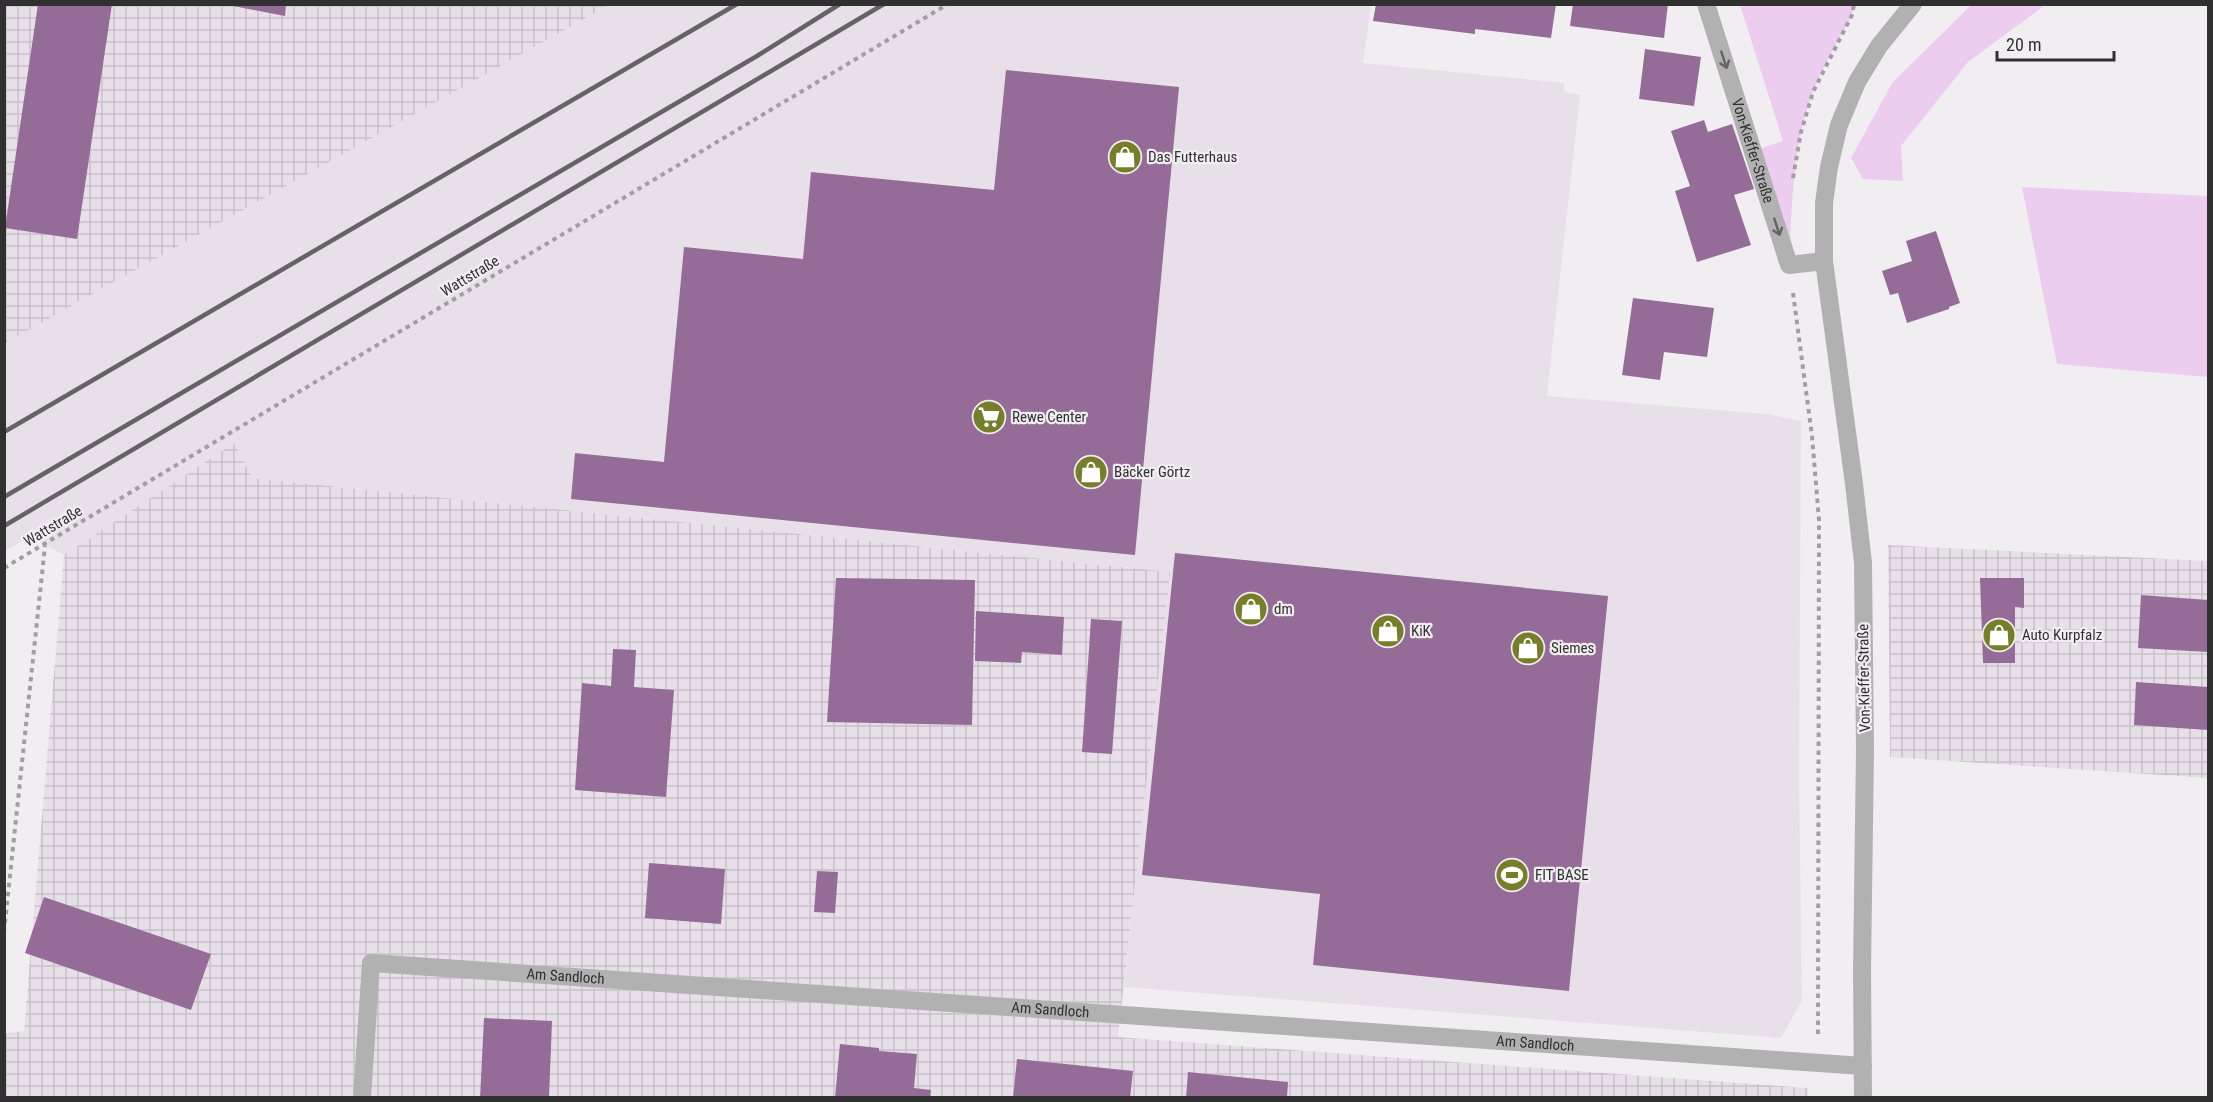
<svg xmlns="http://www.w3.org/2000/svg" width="2213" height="1102" viewBox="0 0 2213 1102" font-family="'Roboto Condensed',sans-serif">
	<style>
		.built { fill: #e8e0e9 }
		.industrial { fill: url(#industrial-grid) }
		.green { fill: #edcdef }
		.building { fill: #956c98 }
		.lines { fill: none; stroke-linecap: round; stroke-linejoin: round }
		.path { stroke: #a09ea0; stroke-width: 4; stroke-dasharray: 4.5 4.5; stroke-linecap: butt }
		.lane { stroke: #b2b1b2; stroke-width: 18 }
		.street { stroke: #b2b1b2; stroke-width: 18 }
		.rail { stroke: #656365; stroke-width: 4.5 }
		.oneway { stroke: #656465 }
		.labels { text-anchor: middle; stroke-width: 4.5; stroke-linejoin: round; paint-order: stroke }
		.street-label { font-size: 15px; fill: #313031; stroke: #f1eef1 }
		.poi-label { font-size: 15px; fill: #313031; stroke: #f1eef1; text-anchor: start }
	</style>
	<defs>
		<pattern id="industrial-grid" width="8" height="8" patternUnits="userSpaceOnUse" patternTransform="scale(1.5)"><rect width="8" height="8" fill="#e8e0e9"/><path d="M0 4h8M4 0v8" fill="none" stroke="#c7c0c8"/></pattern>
	</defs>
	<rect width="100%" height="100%" fill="#f1eef1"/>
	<path class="built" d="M609,5H1371L1363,63L1564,83V92L1580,95L1547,396L1767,414L1801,421L1799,776L1802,1000L1781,1038L1124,987L1169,572L252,478L234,443L64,555L30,537L5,551L4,343Z"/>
	<g class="industrial">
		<path d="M5,5H609L5,343Z"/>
		<path d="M234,443L252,478L1170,572L1118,1037L1808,1088V1098H5V1033L24,1031L64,555Z"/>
		<path d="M1888,545L2208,561V778L1890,757Z"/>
	</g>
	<g class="green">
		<path d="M1740,5H1854L1852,15C1839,40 1823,66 1813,92C1792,146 1792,208 1789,265L1752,151L1783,141Z"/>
		<path d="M1971,5H2045L1968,62L1901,146L1903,181L1863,179L1851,158L1892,83Z"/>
		<path d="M2022,187L2208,196V377L2057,364Z"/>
	</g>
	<g class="building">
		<path d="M38,4H112L77,239L5,228Z"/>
		<path d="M223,4H286L285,16Z"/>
		<path d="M1376,4H1556L1551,38L1475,29V34L1373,21Z"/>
		<path d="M1573,4H1668L1664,38L1570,26Z"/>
		<path d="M1645,49L1701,57L1694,106L1639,99Z"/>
		<path d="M1006,70L1179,87L1135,555L571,499L575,453L664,462L684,247L803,259L811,172L994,190Z"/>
		<path d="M1704,120L1708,132L1732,124L1754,189L1734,195L1751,245L1697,262L1675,191L1690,186L1671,131Z"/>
		<path d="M1936,231L1960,303L1949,307V309L1907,323L1898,293L1890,295L1882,271L1912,261L1906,241Z"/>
		<path d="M1633,298L1714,308L1707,357L1664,352L1660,380L1622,375Z"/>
		<path d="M1175,553L1608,596L1569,991L1313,965L1320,894L1142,875Z"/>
		<path d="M836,578L975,580L972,725L827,722Z"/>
		<path d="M1980,578H2024V608L2015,607V663H1983Z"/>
		<path d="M2141,595L2208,600V652L2138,648Z"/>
		<path d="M976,611L1064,617L1062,655L1022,652L1021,663L975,661Z"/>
		<path d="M1091,619L1122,621L1112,754L1082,752Z"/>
		<path d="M613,649L636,650L634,687L674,690L666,797L575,790L582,683L611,686Z"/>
		<path d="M2136,682L2208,687V730L2134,725Z"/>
		<path d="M649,863L725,869L721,924L645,918Z"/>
		<path d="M817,871L838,872L835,913L814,912Z"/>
		<path d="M44,897L211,954L191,1010L25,953Z"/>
		<path d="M484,1018L552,1021L549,1098H480Z"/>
		<path d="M840,1044L879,1048V1051L917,1054L914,1088L931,1090L930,1098H835Z"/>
		<path d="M1017,1059L1133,1071L1130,1098H1013Z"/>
		<path d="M1188,1072L1288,1082L1287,1098H1186Z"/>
	</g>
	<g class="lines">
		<g class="path">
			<path d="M1793,178L1801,132L1813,92L1852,15L1854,4"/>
			<path d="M1793,293L1812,436L1819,520L1818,1034"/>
			<path d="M4,568L948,4"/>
			<path d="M4,932L45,546"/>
		</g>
		<path class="lane" d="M362,1098L371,963"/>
		<g class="street">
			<path id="s1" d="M1706,4L1789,265L1824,261"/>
			<path id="s2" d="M371,963L1863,1066"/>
			<path d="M1863,1098L1862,971L1865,750L1863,563L1854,484L1824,261V203L1829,167L1839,125L1857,82L1879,46L1913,4"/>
		</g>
		<g class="rail">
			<path d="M4,432L737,4"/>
			<path d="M4,497L757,56L840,4"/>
			<path d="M4,526L884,4"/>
		</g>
	</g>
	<defs><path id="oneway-shaft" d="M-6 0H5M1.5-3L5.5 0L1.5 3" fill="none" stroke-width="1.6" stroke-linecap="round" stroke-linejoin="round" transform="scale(1.5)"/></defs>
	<g class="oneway">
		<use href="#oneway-shaft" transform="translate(1724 60) rotate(72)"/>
		<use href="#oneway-shaft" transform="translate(1777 227) rotate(72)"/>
	</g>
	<defs>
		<g id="shop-disc" transform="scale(1.725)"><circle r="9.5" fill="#777e29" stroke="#f1eef1"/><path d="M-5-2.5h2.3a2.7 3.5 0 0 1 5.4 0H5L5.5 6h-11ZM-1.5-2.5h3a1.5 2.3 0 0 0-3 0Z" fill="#fff"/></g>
		<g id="supermarket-disc" transform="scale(1.725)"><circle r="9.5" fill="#777e29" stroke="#f1eef1"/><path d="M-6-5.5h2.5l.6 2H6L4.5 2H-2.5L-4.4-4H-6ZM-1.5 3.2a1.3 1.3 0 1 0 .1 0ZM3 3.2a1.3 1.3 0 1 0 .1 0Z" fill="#fff"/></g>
		<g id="stadium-disc" transform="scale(1.725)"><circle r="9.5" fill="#777e29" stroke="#f1eef1"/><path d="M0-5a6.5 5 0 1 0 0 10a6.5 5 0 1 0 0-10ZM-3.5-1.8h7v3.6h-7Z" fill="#fff"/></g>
	</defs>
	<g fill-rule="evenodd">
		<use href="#shop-disc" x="1125" y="157"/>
		<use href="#supermarket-disc" x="989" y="417"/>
		<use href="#shop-disc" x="1091" y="472"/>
		<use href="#shop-disc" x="1251" y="609"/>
		<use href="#shop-disc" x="1388" y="631"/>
		<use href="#shop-disc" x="1999" y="635"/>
		<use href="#shop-disc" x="1528" y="648"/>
		<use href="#stadium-disc" x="1512" y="875"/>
	</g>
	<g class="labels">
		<g class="street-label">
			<text dy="5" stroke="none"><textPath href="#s1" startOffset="154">Von-Kieffer-Straße</textPath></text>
			<text transform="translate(470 276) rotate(-31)" y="5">Wattstraße</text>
			<text transform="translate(53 526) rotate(-31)" y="5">Wattstraße</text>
			<text transform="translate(1864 678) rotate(-91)" y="5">Von-Kieffer-Straße</text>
			<text dy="5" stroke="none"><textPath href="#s2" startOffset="195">Am Sandloch</textPath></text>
			<text dy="5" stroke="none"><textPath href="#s2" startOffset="681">Am Sandloch</textPath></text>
			<text dy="5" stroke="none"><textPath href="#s2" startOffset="1167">Am Sandloch</textPath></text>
		</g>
		<g class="poi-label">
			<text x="1148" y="162">Das Futterhaus</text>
			<text x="1012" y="422">Rewe Center</text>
			<text x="1114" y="477">Bäcker Görtz</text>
			<text x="1274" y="614">dm</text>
			<text x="1411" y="636">KiK</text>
			<text x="2022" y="640">Auto Kurpfalz</text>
			<text x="1551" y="653">Siemes</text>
			<text x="1535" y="880">FIT BASE</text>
		</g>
	</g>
	<rect width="2213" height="1102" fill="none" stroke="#313031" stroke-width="12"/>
	<path d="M1997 51v9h117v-9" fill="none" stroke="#313031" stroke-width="3"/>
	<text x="2006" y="51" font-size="18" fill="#313031" stroke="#f1eef1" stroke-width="4.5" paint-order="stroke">20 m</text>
</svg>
